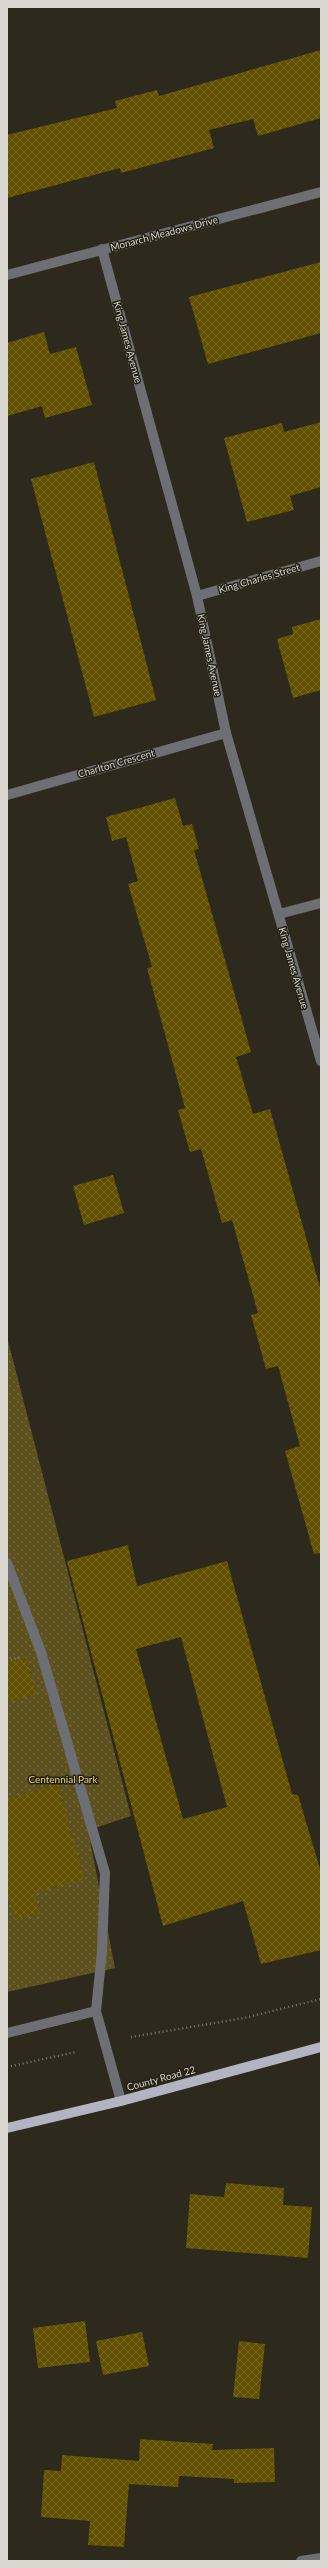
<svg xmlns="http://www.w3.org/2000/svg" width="328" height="2568" viewBox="0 0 328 2568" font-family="Lato,sans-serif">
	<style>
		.park { fill: url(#park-dots) }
		.building { fill: url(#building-cross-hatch); fill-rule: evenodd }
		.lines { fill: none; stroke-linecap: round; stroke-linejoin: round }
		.path { stroke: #7e7b71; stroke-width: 2.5; stroke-dasharray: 1 3; stroke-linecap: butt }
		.minor { stroke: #6e6f75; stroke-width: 10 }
		.major { stroke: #b2b4c2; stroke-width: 10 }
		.labels { text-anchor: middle; stroke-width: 3; stroke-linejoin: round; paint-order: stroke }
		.street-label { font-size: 10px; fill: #d9d7cf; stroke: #232013 }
		.park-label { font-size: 10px; fill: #ebd374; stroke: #232013 }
	</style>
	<defs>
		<pattern id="park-dots" width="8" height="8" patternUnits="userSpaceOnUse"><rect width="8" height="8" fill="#5d511f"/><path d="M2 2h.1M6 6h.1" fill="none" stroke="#74693e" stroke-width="1.8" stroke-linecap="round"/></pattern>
		<pattern id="building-cross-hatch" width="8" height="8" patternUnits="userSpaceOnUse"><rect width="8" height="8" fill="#605000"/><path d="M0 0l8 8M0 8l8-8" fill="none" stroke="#766824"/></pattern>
	</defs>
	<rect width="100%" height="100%" fill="#2d291d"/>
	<path class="park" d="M7,1337L131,1816L88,1830L115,1968L7,1992Z"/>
	<g class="building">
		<path d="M321,50V118L258,136L253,119L209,130L214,148L121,173L120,168L7,198V135L117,108L115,101L157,90L159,96Z"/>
		<path d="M321,262V333L208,364L189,297Z"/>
		<path d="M44,332L50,354L76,347L92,405L45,418L42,406L7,416V343Z"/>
		<path d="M321,422V487L290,496L294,510L247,522L224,438L282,423L284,432Z"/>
		<path d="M94,462L156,700L94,717L31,479Z"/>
		<path d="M321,619V690L293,698L277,639L293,634L292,627Z"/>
		<path d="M175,798L183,826L192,824L199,849L194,850L251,1052L236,1057L253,1114L270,1109L321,1291V1553L314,1554L285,1451L300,1446L278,1366L266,1369L251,1315L258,1313L232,1220L222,1223L201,1149L190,1152L178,1110L185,1108L147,968L152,967L128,884L138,881L126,837L112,841L106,817Z"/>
		<path d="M113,1175L124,1213L84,1225L73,1186Z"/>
		<path d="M128,1545L137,1586L227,1561L292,1794L298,1795L321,1872V1950L261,1964L243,1901L163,1926L67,1561ZM181,1637L227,1807L183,1819L136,1649Z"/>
		<path d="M26,1658L37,1694L7,1702V1664Z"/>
		<path d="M58,1784L84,1879L34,1893L40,1914L15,1920L7,1891V1799Z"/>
		<path d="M226,2183L284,2188L283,2205L312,2207L308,2258L186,2248L190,2194L224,2197Z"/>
		<path d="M85,2321L90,2362L38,2368L33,2328Z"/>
		<path d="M142,2332L149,2366L103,2375L96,2341Z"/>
		<path d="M239,2341L265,2344L259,2399L233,2397Z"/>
		<path d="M140,2439L213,2444L212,2450L274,2448L275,2482L234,2483V2479L179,2476L178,2487L129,2484L124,2547L88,2545L90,2521L41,2517L44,2470L61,2471L62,2455L139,2461Z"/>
	</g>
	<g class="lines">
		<g class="path">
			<path d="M7,1661L21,1657"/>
			<path d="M131,2037L244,2018L321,1999"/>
			<path d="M7,2067L76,2052"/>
		</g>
		<g class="minor">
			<path d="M102,249L197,596L226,733L321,1061"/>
			<path d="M7,275L321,192"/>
			<path d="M197,596L321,561"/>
			<path d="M7,795L226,733"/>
			<path d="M279,914L321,903"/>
			<path d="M7,1563L41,1652L105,1873L102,1951L96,2011L121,2101"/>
			<path d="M7,2033L96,2011"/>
			<path d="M301,2561L321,2558"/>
		</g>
		<path class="major" d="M7,2128L121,2101L321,2047"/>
	</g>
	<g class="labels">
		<g class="street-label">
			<text transform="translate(164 233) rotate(-15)" y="4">Monarch Meadows Drive</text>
			<text transform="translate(128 342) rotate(75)" y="4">King James Avenue</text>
			<text transform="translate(259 578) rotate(-16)" y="4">King Charles Street</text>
			<text transform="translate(210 655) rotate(78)" y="4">King James Avenue</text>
			<text transform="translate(116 763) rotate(-16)" y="4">Charlton Crescent</text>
			<text transform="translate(294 968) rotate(74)" y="4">King James Avenue</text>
			<text transform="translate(161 2078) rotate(-15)" y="4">County Road 22</text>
		</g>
		<g class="park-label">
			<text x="63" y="1783">Centennial Park</text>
		</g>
	</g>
	<rect width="328" height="2568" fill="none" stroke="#d9d7cf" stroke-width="16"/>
</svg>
